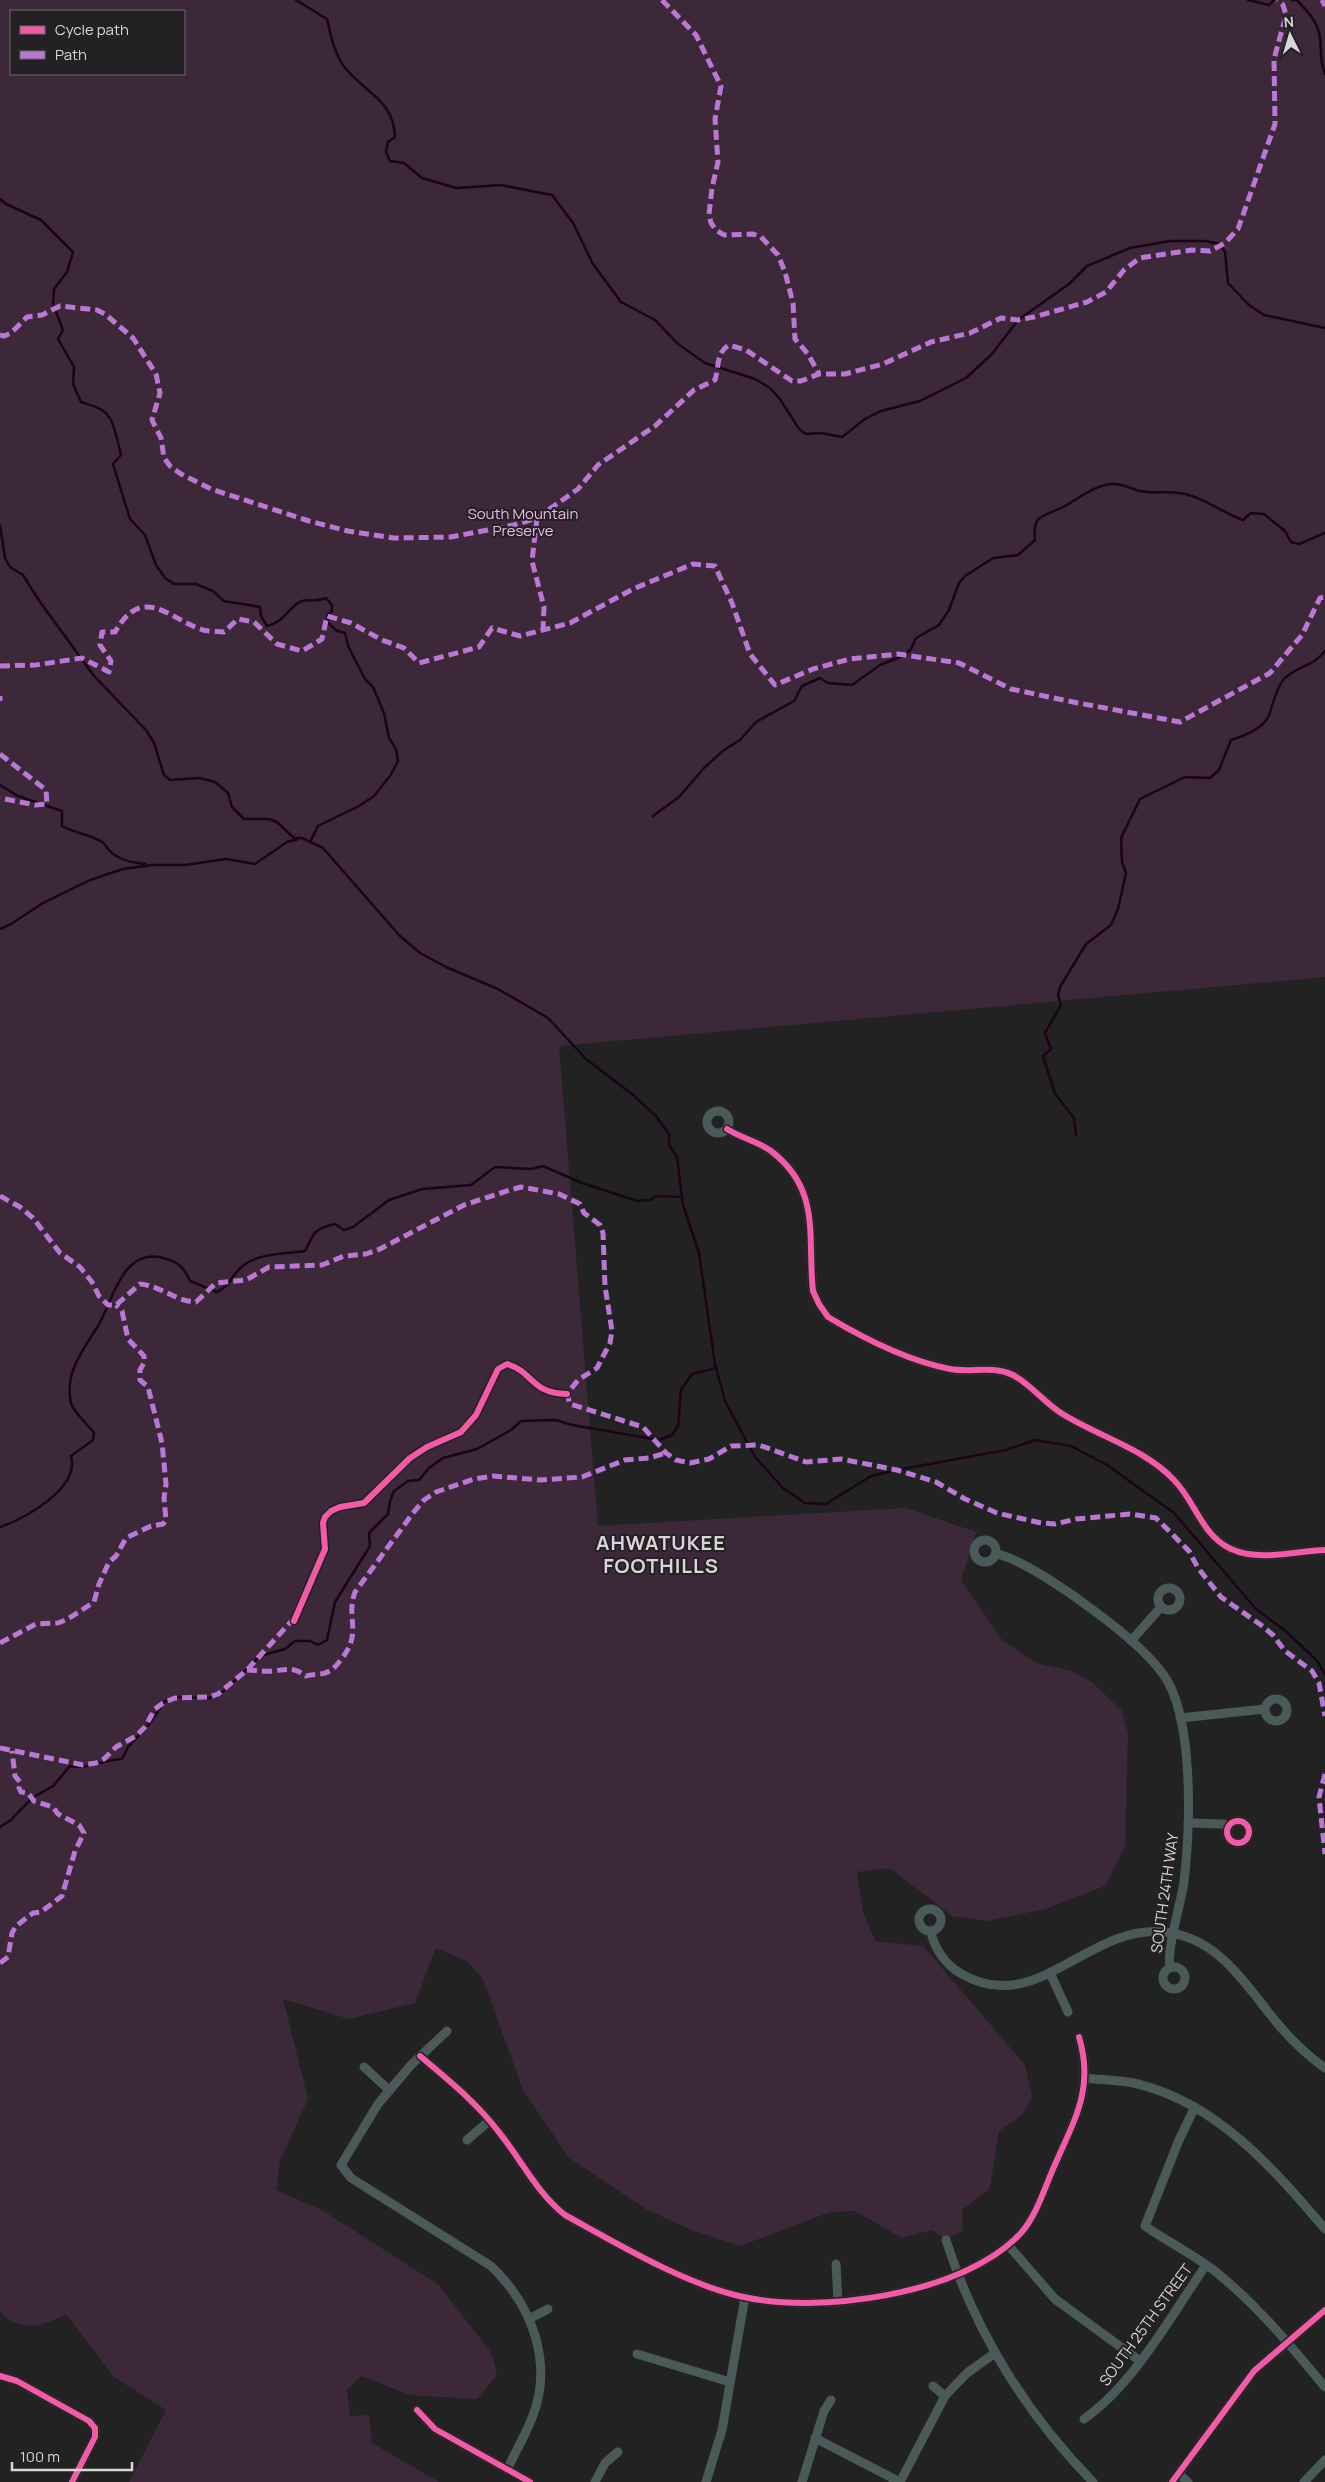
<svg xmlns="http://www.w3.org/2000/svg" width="1325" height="2482" viewBox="0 0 1325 2482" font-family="Manrope,sans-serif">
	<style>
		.green { fill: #3c2839; fill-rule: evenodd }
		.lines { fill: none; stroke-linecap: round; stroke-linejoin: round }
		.stream { stroke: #1b0319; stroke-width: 2.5 }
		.minor { stroke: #4a5a58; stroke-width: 9 }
		.quiet { stroke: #ba77d6; stroke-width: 5; stroke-dasharray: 10 5; stroke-linecap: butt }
		.cycleway-casing { stroke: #242124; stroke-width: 9 }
		.cycleway { stroke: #f35aa7; stroke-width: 6 }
		.labels { text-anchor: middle; stroke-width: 4; stroke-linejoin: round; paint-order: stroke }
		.park-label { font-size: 15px; fill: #f5b6ed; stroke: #242124 }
		.street-label { font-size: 15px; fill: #d8d6d8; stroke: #242124 }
		.district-label { font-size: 20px; font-weight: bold; letter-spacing: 1px; fill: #d8d6d8; stroke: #242124 }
	</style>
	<rect width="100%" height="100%" fill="#232223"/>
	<path class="green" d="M0,0H1325V977L559,1046L598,1526L906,1508L976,1532L961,1580L1002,1640L1036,1663L1072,1671L1093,1683L1122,1711L1128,1734L1125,1846L1105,1886L1045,1909L988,1921L952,1916L890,1868L857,1872L863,1913L875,1941L923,1946L1025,2065L1032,2096L1023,2114L999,2131L990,2189L962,2210L963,2230L946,2240L932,2230L902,2238L855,2211L830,2212L740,2246L689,2229L646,2209L569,2158L523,2090L483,1979L468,1962L436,1948L415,2003L349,2019L283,1999L308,2099L280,2161L276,2190L322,2210L439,2285L492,2354L497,2375L477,2399L410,2395L361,2376L347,2390L350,2416L369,2415L372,2443L439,2482H129L166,2410L114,2377L66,2314C44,2326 18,2334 0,2311ZM11,11H184V74H11Z"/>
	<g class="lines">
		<g class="stream">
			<path d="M296,0L327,19C331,36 334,54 346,69C366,93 394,101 395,137L388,142L386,152L390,161L404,163L422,178L456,188L501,185L552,195L573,223L593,264L621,302L655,320L678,344L705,363L755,379L770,388L780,399L799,429L806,434L821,433L842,437L865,419L881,411L920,401L966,378L992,354L1018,320L1069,284L1087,266L1130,248L1170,241H1205L1220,244L1225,252L1228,283L1249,305L1264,315L1325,328"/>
			<path d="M1248,0L1269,5L1274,0"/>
			<path d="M1292,0H1297C1308,12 1318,22 1320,38C1322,53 1319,59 1325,74"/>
			<path d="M0,199L6,204L41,220L73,252L67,272L54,289L53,304L63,330L58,339L74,367L73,384L81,402C90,405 104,408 109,417C114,423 119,447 121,455L113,464L130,519L145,535L156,565L165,578L174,584H196L213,591L224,601L260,607L261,616L267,626C285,622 289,606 302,601C310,599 317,602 326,598L332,605V611L327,616L329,624L337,631L345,633L348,646L365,679L373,687L384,713L389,738L396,749L398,761L390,776L374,796L359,806L318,826L310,842"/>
			<path d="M0,525L5,558L10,567L23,575L40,602L94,676L146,730L154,743L164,775L170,780L199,778L215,782L228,793L232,807L244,819H269L277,822L294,838H302L323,848L399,935L420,953L446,967L498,989L548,1018L587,1060L632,1094L656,1116L669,1134V1145L677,1157L683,1205L699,1253L715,1364L725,1401L755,1457L783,1488L805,1503L826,1504L871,1476L897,1470L1006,1450L1035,1440L1071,1446L1107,1465L1174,1513L1255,1608L1288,1633L1317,1661L1325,1674"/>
			<path d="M0,785L18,796L62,811V826C77,834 89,834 102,842C106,844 106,848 110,851C118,860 135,863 146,864"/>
			<path d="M653,816L679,797L704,768L724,750L740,740L756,722L794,701L802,686L820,678L828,683L852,685L880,665L905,655L911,649L916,638L939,625L949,610L959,583L965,576L993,558L1018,555L1035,540C1032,513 1044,517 1063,507C1078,499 1093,486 1111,484C1122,483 1131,489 1140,491C1153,494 1166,491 1179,493C1202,496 1221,512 1243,520L1251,513L1264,514L1285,531L1291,542L1299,544L1325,533"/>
			<path d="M0,929L11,924L43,903L90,880L123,869L152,865H185L226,859L255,864L287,842L298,839"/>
			<path d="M1076,1135L1074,1118L1055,1094L1043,1056L1051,1049L1045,1033L1061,1005L1058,995L1060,987L1086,944L1111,925L1118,909L1126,873L1122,862L1121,838L1140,799L1185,777L1210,778L1219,770L1231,740C1244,736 1264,729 1269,715C1274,702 1275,690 1284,679C1298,665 1313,667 1325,651"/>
			<path d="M0,1527C26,1518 80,1488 71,1456L93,1440L94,1433C89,1426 72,1410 71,1403C64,1373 83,1350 98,1326C113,1301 122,1247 163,1258C178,1262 184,1267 190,1281L217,1292C231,1286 232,1273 244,1265C259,1253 286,1254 305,1251C315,1232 312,1230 335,1224L344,1230L353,1227L389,1200L422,1189L471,1185L495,1167L531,1169L543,1166L582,1183L637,1201L650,1200L656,1196L682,1197"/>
			<path d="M0,1827L11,1820L32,1798L53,1786L70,1766C90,1770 100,1760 122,1759L128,1747L147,1727L165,1701L175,1697L210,1698L224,1691L260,1656L285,1649L295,1641H310L318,1645L327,1640L335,1602L370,1546L369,1533L388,1514L390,1501L394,1491L408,1481L419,1480L429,1468L443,1458L477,1449L511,1430L521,1421L556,1420L572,1425L659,1440L672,1435L678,1426L681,1390L692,1374L716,1368"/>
		</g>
		<g class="minor">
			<circle cx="718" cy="1122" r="11"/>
			<path d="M727,1129C741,1138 757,1141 771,1151C822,1190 807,1237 813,1291L819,1304L828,1317C863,1338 909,1361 950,1369C972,1373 991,1365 1013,1375C1030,1384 1044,1402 1061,1413C1097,1436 1144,1448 1174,1480C1195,1501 1202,1536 1231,1549C1260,1562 1295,1551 1325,1550"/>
			<circle cx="985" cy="1551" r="11"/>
			<path d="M996,1554C1021,1558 1075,1596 1097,1613C1120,1630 1146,1651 1163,1674C1195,1718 1190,1830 1184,1882C1181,1903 1166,1951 1170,1968"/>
			<circle cx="1169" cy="1599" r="11"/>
			<path d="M1131,1641L1161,1607"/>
			<circle cx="1276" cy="1710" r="11"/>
			<path d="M1180,1718L1265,1709"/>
			<circle cx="1238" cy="1832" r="11"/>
			<path d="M1188,1823L1224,1824L1228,1827"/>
			<circle cx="930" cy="1920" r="11"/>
			<path d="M931,1931C933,1947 946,1965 960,1973C1036,2019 1087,1924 1164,1932C1219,1937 1246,1986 1278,2024C1292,2041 1307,2055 1325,2068"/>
			<circle cx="1174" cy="1978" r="11"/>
			<path d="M1050,1973L1068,2012"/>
			<path d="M447,2031L411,2065L378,2104L341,2165L351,2178L491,2266C532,2305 554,2363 532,2418C525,2436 515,2452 507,2470"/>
			<path d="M420,2056C447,2079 476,2102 498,2131C521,2159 536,2192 565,2215C616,2243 683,2283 739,2296C817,2315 964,2295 1021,2233C1036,2216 1044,2190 1053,2169C1073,2122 1095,2090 1079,2037"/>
			<path d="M364,2067L389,2090"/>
			<path d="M1085,2078C1102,2080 1121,2080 1138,2084C1218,2104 1274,2169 1325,2229"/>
			<path d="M1195,2107L1179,2140L1145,2226C1168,2242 1194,2255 1216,2272C1258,2306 1291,2346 1325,2387"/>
			<path d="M467,2140L489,2121"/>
			<path d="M946,2240C975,2331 1026,2414 1093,2482"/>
			<path d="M1008,2245L1055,2299L1140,2361"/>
			<path d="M836,2264L838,2302"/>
			<path d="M529,2319L548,2309"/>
			<path d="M637,2354L730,2382"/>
			<path d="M0,2376L17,2381L89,2421L95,2428V2437L72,2482"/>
			<path d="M933,2386L945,2396"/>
			<path d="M417,2410L435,2429L530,2482"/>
			<path d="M1084,2419C1134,2384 1171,2316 1206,2265"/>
			<path d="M815,2438L900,2482"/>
			<path d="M1179,2474L1188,2482"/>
			<path d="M595,2482L605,2463L618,2452"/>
			<path d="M706,2482L722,2430L745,2297"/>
			<path d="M802,2482L824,2411L831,2400"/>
			<path d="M900,2482L945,2396L967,2373L995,2353"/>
			<path d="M1172,2482L1254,2371L1325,2310"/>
			<path d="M1304,2482L1325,2460"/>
		</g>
		<g class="quiet">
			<path d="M662,0L696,35L721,86L715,119L718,162L712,188L709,214L711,223L716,230L724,235L753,234L761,237L778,255L785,272L793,303L795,339L808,354L819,374"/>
			<path d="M1322,0L1325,6"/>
			<path d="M0,335L4,336L11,333L27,317L42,315L60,306L97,310L105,314L133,338L156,374L160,393L152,420L161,438L164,458L170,466L181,474L211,489L309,521L348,531L394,538L451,537L514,525L537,518L578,489L598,465L655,426L694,390L715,380C719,368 716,352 729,345L746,350L792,381H801L819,374H845L883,364L931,342L970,333L1001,318L1018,320L1034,317L1087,302L1106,292L1124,270L1140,258L1192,250L1210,251L1225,243L1238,229L1275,124L1274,59L1286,15L1283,5L1277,0"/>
			<path d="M537,518L532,561L544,607L543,630"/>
			<path d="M0,666L36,665L82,658L109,672L111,661L100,645L102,632H115C142,585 166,616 200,629C207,632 217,631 224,632L238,619L254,622L277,644L302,651L322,639L327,616L351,623L382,640L404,648L419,663L479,647L492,628L520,636L570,623L633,589L693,564L715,566L732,603L750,654L775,685L813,669L850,659L898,654L959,663L1011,689L1073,702L1180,722L1270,673L1302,635L1320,598L1325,597"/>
			<path d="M0,696V701"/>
			<path d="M0,754L46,790L47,804L35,805L0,798"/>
			<path d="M0,1196L20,1207L33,1218L60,1253L80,1267L92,1282L99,1296L108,1305H116L140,1284C162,1286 174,1301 196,1302L216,1283L246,1280L269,1267L322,1265L344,1256L366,1254L380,1249L464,1205L510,1190L521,1187L559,1194L580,1204L584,1213L600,1225L603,1233L605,1286L612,1331L610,1343L597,1368L578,1380L567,1394L570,1404L643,1427L666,1453L676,1460L690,1463L709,1459L731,1446L759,1445L806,1462L841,1459L897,1470L936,1482L965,1499L997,1513L1041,1523L1055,1524L1076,1519L1130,1514L1156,1518L1189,1551L1198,1568L1221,1597L1261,1625L1273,1635L1285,1651L1312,1671L1319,1683L1325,1716"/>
			<path d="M0,1643L36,1624L58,1623L68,1619L94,1602L99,1584L109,1562L116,1556L126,1538L151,1526L163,1524L166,1520L164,1498L166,1484L162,1443L148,1387L140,1380V1370L144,1363V1356L128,1339L122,1311L116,1305"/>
			<path d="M247,1670C255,1670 264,1672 272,1671C286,1670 293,1666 306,1676C312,1674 319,1675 325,1673C332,1671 336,1666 340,1661C364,1631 345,1621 355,1592L413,1513L424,1500L436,1492L474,1479L493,1476L540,1480L582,1477L625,1460L649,1458L666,1453"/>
			<path d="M0,1748L83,1765L96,1763L104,1759L116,1747L136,1736L145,1727L155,1709L163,1703L175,1698L209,1697L218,1694L247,1670L296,1616"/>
			<path d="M1325,1774L1319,1797L1325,1854"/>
			<path d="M0,1963L8,1957L12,1933L16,1926L33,1913L41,1912L62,1896L75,1851L84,1833L79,1825L58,1814L53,1807L34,1801L28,1793L21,1792L19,1788L20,1782L15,1776L12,1751"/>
		</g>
		<g class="cycleway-casing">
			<g id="cycleway">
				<path d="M727,1129C741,1138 757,1141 771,1151C822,1190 807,1237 813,1291L819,1304L828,1317C863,1338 909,1361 950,1369C972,1373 991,1365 1013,1375C1030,1384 1044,1402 1061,1413C1097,1436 1144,1448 1174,1480C1195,1501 1202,1536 1231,1549C1260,1562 1295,1551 1325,1550"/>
				<path d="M294,1621L325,1549L323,1523L325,1517L331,1511L340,1507L364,1503L410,1458L427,1447L461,1432L476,1415L498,1369L507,1364C534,1372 530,1393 567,1394"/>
				<circle cx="1238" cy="1832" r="11"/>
				<path d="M420,2056C447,2079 476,2102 498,2131C521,2159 536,2192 565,2215C616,2243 683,2283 739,2296C817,2315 964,2295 1021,2233C1036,2216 1044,2190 1053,2169C1073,2122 1095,2090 1079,2037"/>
				<path d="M0,2376L17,2381L89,2421L95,2428V2437L72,2482"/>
				<path d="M417,2410L435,2429L530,2482"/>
				<path d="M1172,2482L1254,2371L1325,2310"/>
			</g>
		</g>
		<use href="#cycleway" class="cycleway"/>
	</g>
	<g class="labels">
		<g class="park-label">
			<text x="523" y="519">South Mountain<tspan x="523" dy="17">Preserve</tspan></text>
		</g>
		<g class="street-label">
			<text transform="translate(1165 1893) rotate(-82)" y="5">SOUTH 24TH WAY</text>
			<text transform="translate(1146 2325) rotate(-54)" y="5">SOUTH 25TH STREET</text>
		</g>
		<g class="district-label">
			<text x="661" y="1550">AHWATUKEE<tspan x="661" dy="23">FOOTHILLS</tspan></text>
		</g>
	</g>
	<rect x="10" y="10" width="175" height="65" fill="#242124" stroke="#6c696c"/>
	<rect x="20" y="26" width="25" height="8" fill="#f35aa7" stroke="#6c696c"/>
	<text x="55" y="35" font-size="15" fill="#d8d6d8">Cycle path</text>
	<rect x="20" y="51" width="25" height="8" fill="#ba77d6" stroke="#6c696c"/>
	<text x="55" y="60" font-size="15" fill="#d8d6d8">Path</text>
	<g transform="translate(1290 35) rotate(355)" stroke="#242124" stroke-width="4" paint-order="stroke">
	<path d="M0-4L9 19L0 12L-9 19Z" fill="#d8d6d8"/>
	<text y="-8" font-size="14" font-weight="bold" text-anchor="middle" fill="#d8d6d8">N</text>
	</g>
	<path d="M12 2462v8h120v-8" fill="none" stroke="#d8d6d8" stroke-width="2.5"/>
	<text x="20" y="2462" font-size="15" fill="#d8d6d8" stroke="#242124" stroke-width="4" paint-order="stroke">100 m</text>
</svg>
